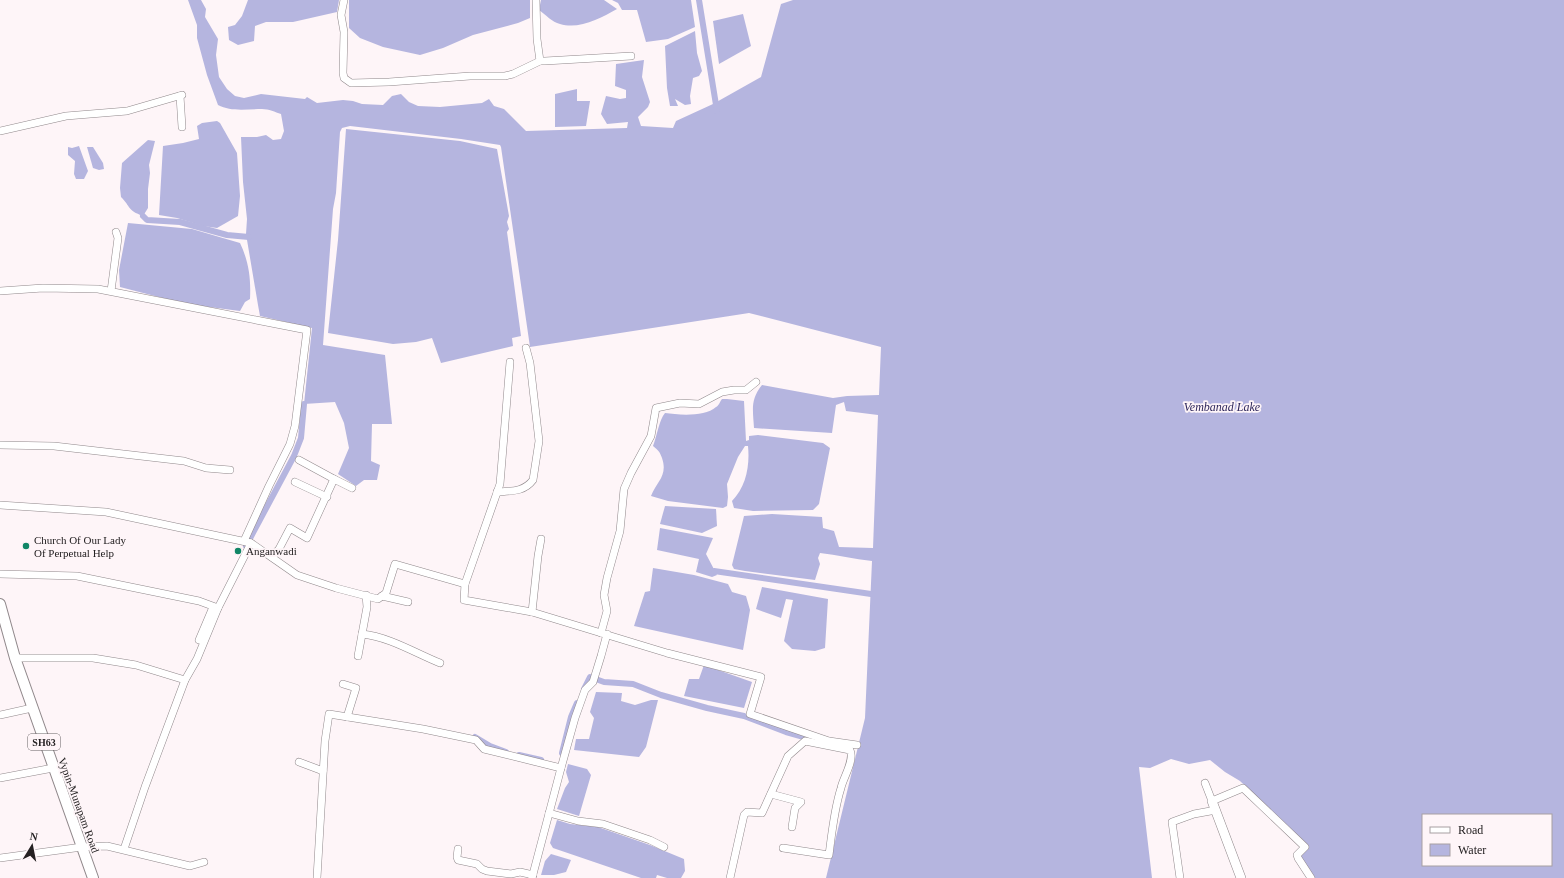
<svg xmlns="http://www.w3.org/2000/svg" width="1564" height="878" viewBox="0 0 1564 878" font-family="Georgia,serif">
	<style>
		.water { fill: #b5b5df; fill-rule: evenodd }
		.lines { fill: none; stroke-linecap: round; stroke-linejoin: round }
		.canal { stroke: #b5b5df; stroke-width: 6 }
		.street-casing { stroke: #90888b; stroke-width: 8 }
		.secondary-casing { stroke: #90888b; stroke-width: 10 }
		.primary-casing { stroke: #90888b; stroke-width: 12 }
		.street { stroke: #fff; stroke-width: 7 }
		.secondary { stroke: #fff; stroke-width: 9 }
		.primary { stroke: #fff; stroke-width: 10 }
		.poi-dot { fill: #108666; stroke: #fef5f8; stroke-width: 1.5 }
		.labels { text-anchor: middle; stroke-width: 3.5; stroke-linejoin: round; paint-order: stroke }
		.shield { fill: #fef5f8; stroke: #656162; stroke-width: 1 }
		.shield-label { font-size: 10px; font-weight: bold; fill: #242122 }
		.poi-label { font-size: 11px; fill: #242122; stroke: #fef5f8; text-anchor: start }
		.street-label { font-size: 11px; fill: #242122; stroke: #fef5f8 }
		.water-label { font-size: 12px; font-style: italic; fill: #2e275b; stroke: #fef5f8 }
	</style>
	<rect width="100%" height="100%" fill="#fef5f8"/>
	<g class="water">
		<path d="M188,0H201L206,9L205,17L218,39L216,55L219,77L227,89L235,96L244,98L261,94L305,99L307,97L317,103L343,100L353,101L362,104L383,105L392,96L401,94L409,102L418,106L440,107L482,103L489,99L494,106L504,109L526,131L627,128L628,122L607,124L601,114L606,96L620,99L626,98V90L615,86L616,64L644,60L642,77L650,102L648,107L638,117L641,126L673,128L676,121L713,104L761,77L781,4L793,0H1564V878H1314L1299,857L1309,848L1240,781L1225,772L1210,760L1189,764L1171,759L1150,768L1139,767L1152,878H826L865,718L872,561C854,559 837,555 820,553L818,558L820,564L815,580L745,571L734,569L732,565L744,516L772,514L822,517L823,528L834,531L839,547L873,548L878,415L846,411L844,402L836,405L832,433L754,428C753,410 750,400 762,385L833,398L847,396L879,395L881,347L749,313L530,347L501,147L500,145L461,139L350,126L342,128L340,132L336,193L333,209L323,345L385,355L392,424H372L371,461L380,465L377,480H364L356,486L338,474L349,448L344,423L335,402L304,404L312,328L260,316L258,305L246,234L247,219L243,182L241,137H257L266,135L273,140L281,139L284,131L281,114C275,112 269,109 262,109C247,109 231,112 218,105L207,75L197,38V25ZM1423,815H1551V865H1423Z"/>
		<path d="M248,0H339L337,12L293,22H266L255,26L254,41L238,45L229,40L228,27L235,25L242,16Z"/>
		<path d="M349,0H530V18L518,23L473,35L443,48L420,55L383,47L360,38L349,28Z"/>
		<path d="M541,0H604L617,9C601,18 579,30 560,24C552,22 546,15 539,10Z"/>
		<path d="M612,0H691L695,27L668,39L646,42L637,10H622L618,3Z"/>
		<path d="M743,14L751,46L719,64L713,21Z"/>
		<path d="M695,31L697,53L702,71L699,76L693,78L690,96L691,104L685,105L675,99L678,106H670L667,88L665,46Z"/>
		<path d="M577,89V101H590L586,126L555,127V94Z"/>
		<path d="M217,121L220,123L237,153L240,196L238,216L217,228L203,226L177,218L159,215L163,146L183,143L199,139L197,126L202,123Z"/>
		<path d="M346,129L460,141L497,149L509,216L507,222L509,229L507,232L508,239L521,336L512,338L513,346L441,363L432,338L416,342L393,344L328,333L338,240Z"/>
		<path d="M148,140L155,141L149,165L150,173L148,189V208L143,216C127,210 131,207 121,197L120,188L122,163Z"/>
		<path d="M79,146L88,171L84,179H76L74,174L75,161L68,155V147L72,148Z"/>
		<path d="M87,147H93L103,163L104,169L99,170L93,168Z"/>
		<path d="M128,223L192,229L240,243C249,262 251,279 250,299L245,302L240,311L186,304L120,287L119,270Z"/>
		<path d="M722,399H727L744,401L746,441L749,440V436L758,435L823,443L830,448L819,504L813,510L753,511L734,508L732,501C746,487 750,466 748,446H745L738,457L727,484L728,497L727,506L723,508L668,501L651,496C657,481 668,476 662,458C660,452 658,450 653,446C657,436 659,420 665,413C679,415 705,417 716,407C719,406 720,401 722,399Z"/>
		<path d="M665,506L716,509L717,526L702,533L660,524Z"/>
		<path d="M660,528L713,538L706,554L717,575L712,577L696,572L699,559L657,550Z"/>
		<path d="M653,568L694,575L728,584L732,592L746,596L750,610L743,650L634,626L645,592L650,591Z"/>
		<path d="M762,587L828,599L825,648L815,651L792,649L784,641L793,600L786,599L781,618L756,609Z"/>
		<path d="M704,665L752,682L744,708L684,696L689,679H699Z"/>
		<path d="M596,692L622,693L621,701L635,705L651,700H658L646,747L639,757L574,750L576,739H589L594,718L590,712Z"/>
		<path d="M568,764L587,769L591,775L579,816L557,809L565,788L569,782L566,772Z"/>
		<path d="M557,820L570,824L598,827L650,845L684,859L685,871L681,878H667L657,875L656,878H641L553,848L550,843Z"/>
		<path d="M551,854L571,860L566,872L554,875H541L545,861Z"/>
	</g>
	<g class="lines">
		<g class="canal">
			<path d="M699,0L717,111"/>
			<path d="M143,216L147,220L180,222L227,235L249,237"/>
			<path d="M246,546L294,456L301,438L304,404"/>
			<path d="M714,571L871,594"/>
			<path d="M584,689L590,677L604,682L633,684L661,695L707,708L744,716L786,732L811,739"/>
			<path d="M475,737L490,746L506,752"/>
			<path d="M562,753L571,717L577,703"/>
			<path d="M519,755L541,760"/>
		</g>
		<g class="street-casing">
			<g id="street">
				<path d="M344,0L341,15L344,32L343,73L344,78L351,83L389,82L470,76H505L513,74L540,61H545L631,56"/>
				<path d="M536,0L537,39L540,61"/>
				<path d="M180,96L182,127"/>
				<path d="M0,131L66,116L127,111L182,95"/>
				<path d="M0,291L43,288L98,289L307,330L295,426L290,444L269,486L244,541"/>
				<path d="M111,291L118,238L116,232"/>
				<path d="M510,362L500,484L465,584L464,600L532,612L667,653L761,677L750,714L829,741L857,745"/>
				<path d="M0,445L54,446L184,461L206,468L230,470"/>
				<path d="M299,460L334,479"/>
				<path d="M295,482L327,497"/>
				<path d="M497,492C511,491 524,492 533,480L539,441L530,363L526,348"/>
				<path d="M0,505L106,512L251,543L297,575L336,588L378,599L386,593L395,564L465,584"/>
				<path d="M272,557L279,549L290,528L307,538L334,479L352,488"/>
				<path d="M0,574L77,576L199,601L218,608"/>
				<path d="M382,596L408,602"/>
				<path d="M532,612L538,556L541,539"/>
				<path d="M601,633L607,611L604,595L607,578L620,531L624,489L631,473L651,436L656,408L680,403L699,404L722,392L734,390H746L756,382"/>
				<path d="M362,634C390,637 415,653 440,663"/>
				<path d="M199,640L213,607"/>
				<path d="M358,656L367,607L366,595"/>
				<path d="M15,658H93L136,665L185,680"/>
				<path d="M343,684L356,688L347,717"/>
				<path d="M0,715L32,708"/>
				<path d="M299,762L323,771"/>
				<path d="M561,768L575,718L585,690L593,682L601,656L607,634"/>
				<path d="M0,778L53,768"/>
				<path d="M1205,783L1212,801L1243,788L1305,847L1297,855L1298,858L1311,878"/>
				<path d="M771,794L801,802L795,808L792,827"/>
				<path d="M549,813L578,821L603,824L650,840L664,847"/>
				<path d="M124,849L145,787L185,680L197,659L218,608L251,543"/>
				<path d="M458,849L457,857L458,860L477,864L482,869L487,871L511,874L520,872L533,875"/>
				<path d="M0,858L82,847L107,846L190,866L204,862"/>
				<path d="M317,878L325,741L329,714L423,729L476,740L484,749L561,768L532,878"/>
				<path d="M730,878L744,815L747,812L762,813L788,756L805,741L850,750C855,760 843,778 841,788C834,810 832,832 829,855L783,848"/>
				<path d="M1180,878L1172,822L1194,814L1216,810"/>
			</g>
		</g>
		<g class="secondary-casing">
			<path id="secondary" d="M1212,801L1241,878"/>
		</g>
		<g class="primary-casing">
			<path id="primary" d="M0,604L15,658L93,878"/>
		</g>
		<use href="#street" class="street"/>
		<use href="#secondary" class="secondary"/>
		<use href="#primary" class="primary"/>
	</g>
	<g class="poi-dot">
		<circle cx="26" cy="546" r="4"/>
		<circle cx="238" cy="551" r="4"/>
	</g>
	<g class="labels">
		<rect class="shield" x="28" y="734" width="32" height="16" rx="3"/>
		<g class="shield-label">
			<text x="44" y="746">SH63</text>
		</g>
		<g class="poi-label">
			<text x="34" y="544">Church Of Our Lady<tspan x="34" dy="13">Of Perpetual Help</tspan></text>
			<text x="246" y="555">Anganwadi</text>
		</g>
		<g class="street-label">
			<text transform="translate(79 805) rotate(70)" y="4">Vypin-Munapam Road</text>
		</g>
		<g class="water-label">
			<text x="1222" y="411">Vembanad Lake</text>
		</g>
	</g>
	<rect x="1422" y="814" width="130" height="52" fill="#fef5f8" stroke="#a7a0a2"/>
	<rect x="1430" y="827" width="20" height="6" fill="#ffffff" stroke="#a7a0a2"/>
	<text x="1458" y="834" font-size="12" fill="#242122">Road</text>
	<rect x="1430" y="844" width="20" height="12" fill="#b5b5df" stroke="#a7a0a2"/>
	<text x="1458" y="854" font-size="12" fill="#242122">Water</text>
	<g transform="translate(32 846) rotate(10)" stroke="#fef5f8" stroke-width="3" paint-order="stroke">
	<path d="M0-3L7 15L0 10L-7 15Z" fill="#242122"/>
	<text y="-6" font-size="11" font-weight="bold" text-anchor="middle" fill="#242122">N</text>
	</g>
</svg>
